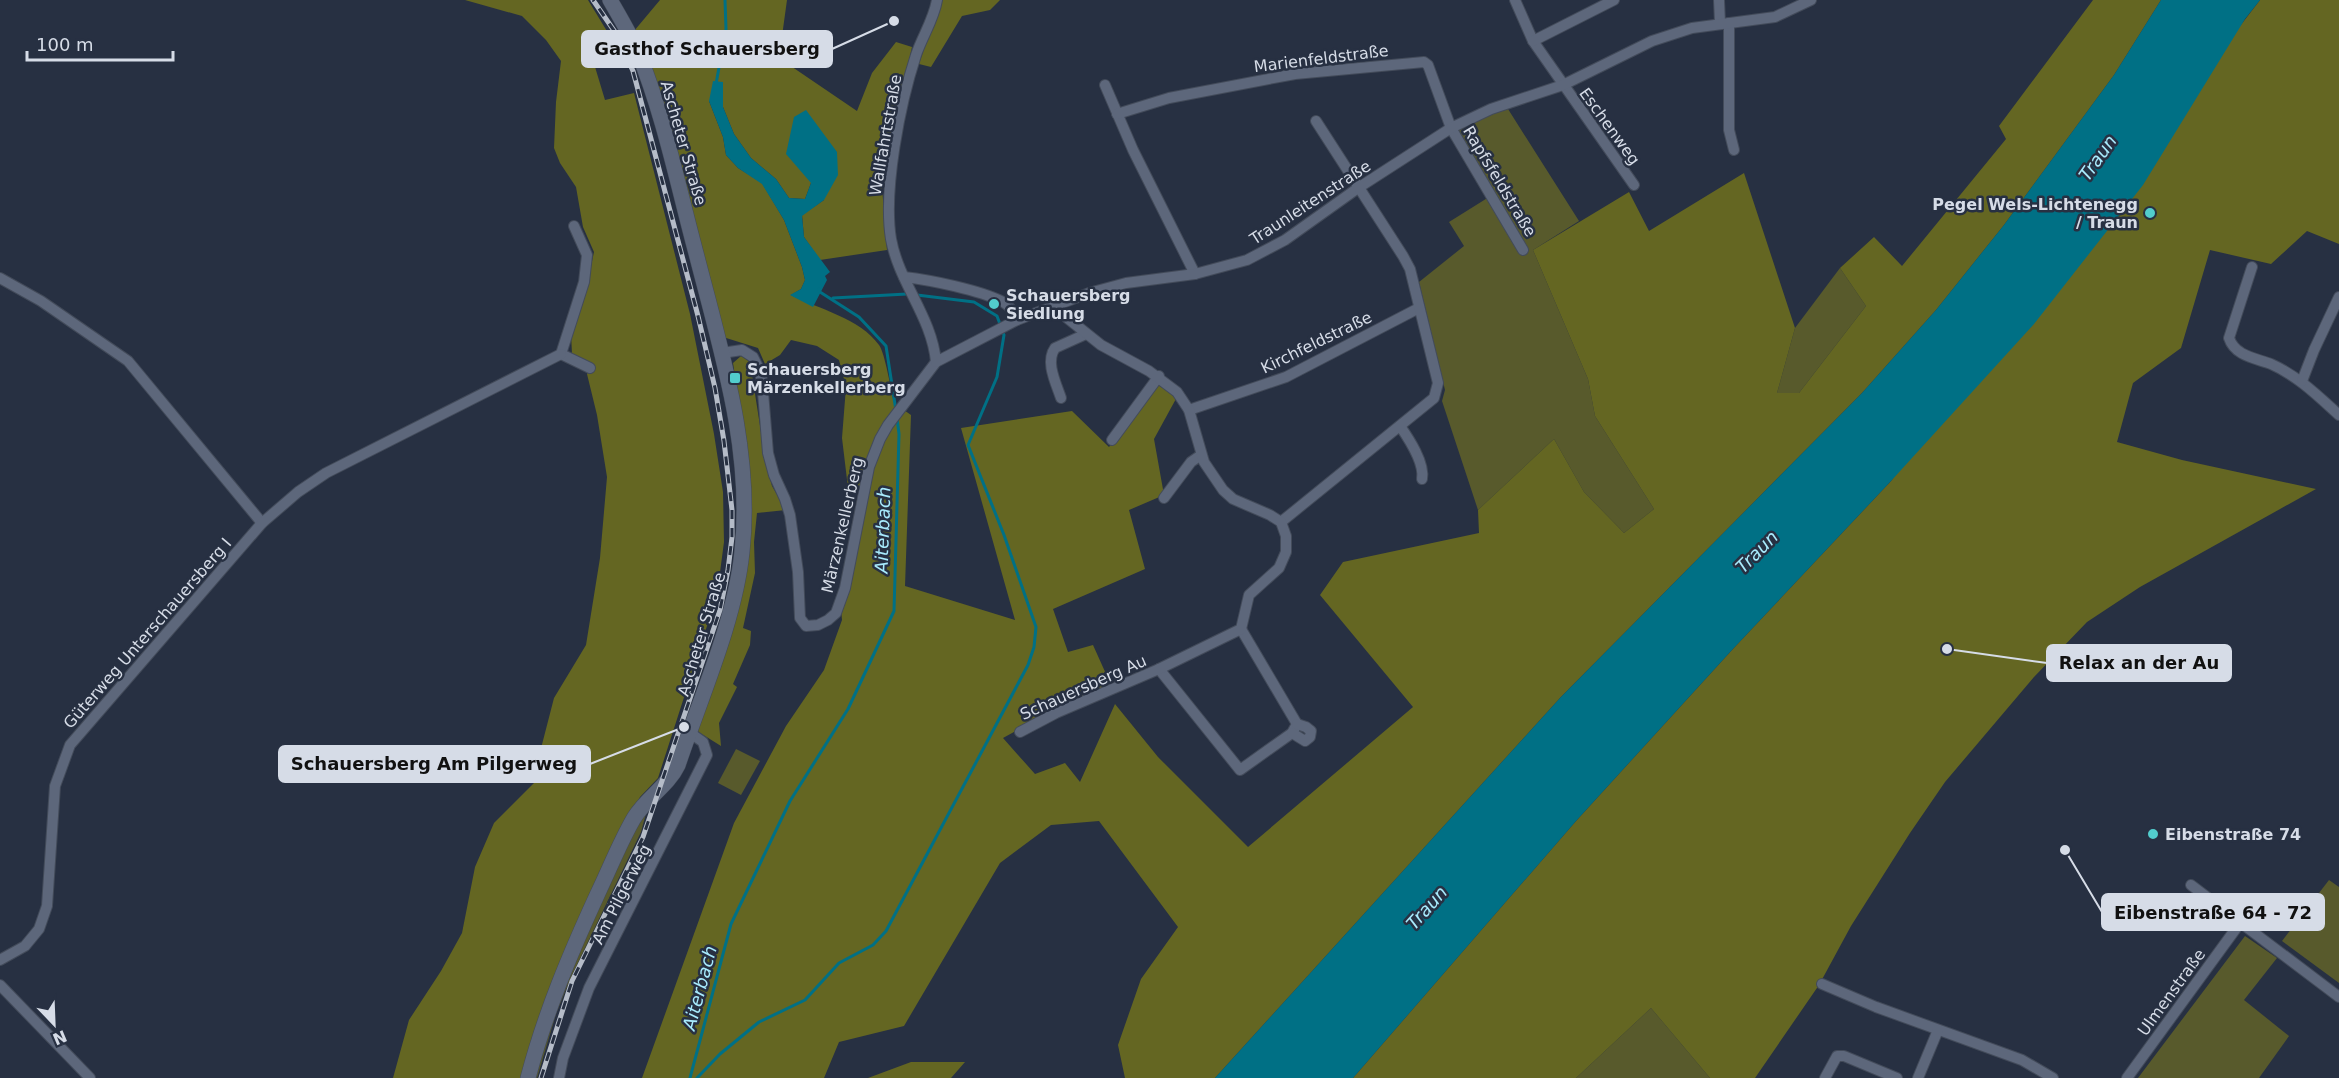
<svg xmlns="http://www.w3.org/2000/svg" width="2339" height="1078" viewBox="0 0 2339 1078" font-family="'DejaVu Sans',sans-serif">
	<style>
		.green { fill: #585a2c }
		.forest { fill: #646622 }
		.water { fill: #007085 }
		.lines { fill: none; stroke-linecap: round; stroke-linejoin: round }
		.stream { stroke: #007085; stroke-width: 3 }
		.minor-casing { stroke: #434b5a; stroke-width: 12 }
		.secondary-casing { stroke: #434b5a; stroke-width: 16 }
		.minor { stroke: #5d677b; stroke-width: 10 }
		.secondary { stroke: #5d677b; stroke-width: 15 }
		.rail-casing { stroke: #b5bcc8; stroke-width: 5 }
		.rail { stroke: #273042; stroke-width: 3; stroke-dasharray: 9; stroke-linecap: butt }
		.poi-dot { fill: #52cdcd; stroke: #273042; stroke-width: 2 }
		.labels { text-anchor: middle; stroke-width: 5; stroke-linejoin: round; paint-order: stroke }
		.street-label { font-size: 16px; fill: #d6dce7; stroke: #273042 }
		.poi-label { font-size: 16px; font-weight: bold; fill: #d6dce7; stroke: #273042; text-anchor: start }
		.water-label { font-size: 18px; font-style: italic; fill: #a8ebfd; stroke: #273042 }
		.leader { fill: none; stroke: #d6dce7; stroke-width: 2 }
		.callout-dot { fill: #d6dce7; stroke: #273042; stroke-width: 2 }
		.callout { fill: #d6dce7; stroke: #d6dce7; stroke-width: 2 }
		.callout-label { font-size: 18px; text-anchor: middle; font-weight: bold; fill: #111 }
	</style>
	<rect width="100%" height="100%" fill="#273042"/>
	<g class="green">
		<path d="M1508,109L1579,221L1533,250L1588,379L1595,416L1654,509L1624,533L1584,492L1554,439L1478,510L1442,401L1445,390L1419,282L1464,246L1449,222L1489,197L1454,131L1481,118Z"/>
		<path d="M1840,268L1866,306L1799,393H1777L1795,328Z"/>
		<path d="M736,749L760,761L741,795L718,783Z"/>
		<path d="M647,810L641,832L571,977L556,1014L537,1078H533L554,1006L637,823Z"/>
		<path d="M2329,880L2339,887V983L2282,941Z"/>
		<path d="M2245,936L2277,958L2244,1000L2289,1036L2259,1078H2138Z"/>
		<path d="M1651,1008L1710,1078H1576Z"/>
	</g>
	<g class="forest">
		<path d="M465,0H588L616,46L592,57L605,100L634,93L690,314L714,434L723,492L724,542L717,595L658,778L640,797L618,840L561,960L532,1038L522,1078H393L409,1020L441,971L462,933L475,867L494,823L534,783L538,760L554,698L586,645L600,558L607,477L597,415L587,374L592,365L572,354L571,334L583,303L594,252L583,227L576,187L560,163L554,148L556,102L561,61L546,40L522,16Z"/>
		<path d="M660,0H787L779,58L857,111L872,73L896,42L912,47L882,187L887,250L820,260L804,237L802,215L824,200L811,183L805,199L789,198L776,179L751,158L734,134L723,107L709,101L723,137L726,155L738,168L762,183L784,220L802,267L805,280L801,289L791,295C818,309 860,318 879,345C885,353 891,390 894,403L911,415L905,586L1015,620L961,428L1072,411L1109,447L1158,385L1177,397L1154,439L1164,495L1129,510L1145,569L1053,609L1068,652L1093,645L1111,685L1056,709L1003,738L1035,774L1065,763L1080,782L1115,704L1158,757L1248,847L1413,707L1320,595L1343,562L1479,533L1478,510L1554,439L1584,492L1624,533L1654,509L1595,416L1588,379L1533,250L1629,192L1649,231L1744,173L1795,328L1777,393H1799L1866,306L1840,268L1874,237L1902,266L2006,139L1999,126L2093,0H2161L2114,75L2004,225L1936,310L1862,393L1560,698L1215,1078H1125L1118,1045L1141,979L1178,927L1099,821L1051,825L1000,863L904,1026L839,1042L824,1078H642L734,823L786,726L824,670L842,620L841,609L867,487L848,488L842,438L846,387L839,360L817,346L791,340L780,355L765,364L758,348L723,337L634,31Z"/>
		<path d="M940,0H1000L990,10L962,16L931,67L919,64Z"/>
		<path d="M2260,0H2339V244L2307,231L2271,264L2210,250L2181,348L2133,383L2117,442L2182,460L2316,489L2140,587L2087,622L2034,677L1945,782L1910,833L1851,926L1819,985L1755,1078H1710L1651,1008L1576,1078H1353L1576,821L1731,651L1891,481Z"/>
		<path d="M741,356L750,362L766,464L772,486L786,510L757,513L754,542L755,573L743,628L751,631L750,645L733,684L737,687L719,723L721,746L697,731L751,505L749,465L733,363Z"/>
		<path d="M911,1062H965L951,1078H868Z"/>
	</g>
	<g class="water">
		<path d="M2161,0H2260L2245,19L2143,185L2034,324L1891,481L1731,651L1576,821L1353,1078H1215L1560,698L1862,393L1936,310L2004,225L2114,75Z"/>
		<path d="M713,81L723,82V107L734,134L751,158L776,179L789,198L805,199L811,183L786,154L794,117L806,110L837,152L838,175L824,200L802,216L804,237L830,272L825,276L827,280L813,307L790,295L801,289L805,280L802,267L784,220L762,184L738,168L726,155L723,137L709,101Z"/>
	</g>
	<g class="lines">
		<g class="stream">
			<path d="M716,84L726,29L725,0"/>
			<path d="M819,289L820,292L859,317L886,346L896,411"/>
			<path d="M833,298L907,294"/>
			<path d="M690,1078L731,924L790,801L848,709L894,611L899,434L897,418"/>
			<path d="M697,1078L720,1054L759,1022L805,1000L839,963L873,945L886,931L1028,665L1034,647L1036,627L1004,535L968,445L997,377L1004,335L997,316L974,302L917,295"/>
		</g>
		<g class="minor-casing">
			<g id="minor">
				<path d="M1515,0L1533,41L1634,185"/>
				<path d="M1719,0L1720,23"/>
				<path d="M1729,23V130L1734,150"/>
				<path d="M1533,41L1614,0"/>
				<path d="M1105,85L1133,150L1195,274"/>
				<path d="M1117,114L1169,98L1295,74L1424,62L1428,65L1451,128L1523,250"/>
				<path d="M2252,267L2229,338C2235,356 2255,358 2271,364C2298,376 2318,396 2339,415"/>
				<path d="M904,277C930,280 980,290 1003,302C1010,306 1014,313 1017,320"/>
				<path d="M0,278L41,301L128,361L262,523"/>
				<path d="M722,353L742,350L753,357L758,367L762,380L768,453L774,475L785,499L790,515L798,572L800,618L806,626L818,625L828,620L836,613L845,588L869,467L880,439L888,425L936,362L1017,320L1089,293L1126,283L1195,274L1247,260L1285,240L1358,188L1451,128L1491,109L1563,85L1652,41L1692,28L1775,17L1811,0"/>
				<path d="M561,354L584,282L587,255L574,226"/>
				<path d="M561,354L590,368"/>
				<path d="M936,362C932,317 899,283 891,239C883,189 900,104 916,55C922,37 934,19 937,0"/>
				<path d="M2302,381L2314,350L2339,297"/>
				<path d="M1061,398C1056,383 1045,362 1055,348L1086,334"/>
				<path d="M1189,410L1286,377L1419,308"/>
				<path d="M1400,426C1409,439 1425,463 1422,479"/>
				<path d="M1112,440L1159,376"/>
				<path d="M1164,498L1191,462L1201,455"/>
				<path d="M1281,522L1434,398L1438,383L1410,269L1403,256L1316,121"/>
				<path d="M1159,669L1240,770L1292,733L1297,724L1241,629"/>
				<path d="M1020,732L1056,713L1159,669L1241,629L1249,595L1279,568L1286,552V536L1281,522L1270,515L1233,499L1223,490L1204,462L1189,410L1177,392L1149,371L1101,345L1066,317L1057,305"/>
				<path d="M1292,733L1305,741L1310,737L1311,731L1306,727L1297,724"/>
				<path d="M2191,885L2339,997"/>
				<path d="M0,960L25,946L39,929L47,906L55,786L70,745L262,523L298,492L326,473L561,354"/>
				<path d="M1822,984L1876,1007L2022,1060L2053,1078"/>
				<path d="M0,985L90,1078"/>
				<path d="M559,1078L563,1058L589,988L707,755L703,742L689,732"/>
				<path d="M1825,1078L1837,1056H1844L1897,1078"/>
				<path d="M1918,1078L1938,1030"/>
				<path d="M2127,1078L2240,923"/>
			</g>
		</g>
		<g class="secondary-casing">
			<path id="secondary" d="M528,1078C545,1013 570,954 598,893C610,868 620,842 634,818C647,797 668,786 678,765C700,699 735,621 742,552C753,450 721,351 696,253C678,186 664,116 638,52C630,34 620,17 610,0"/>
		</g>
		<use href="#minor" class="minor"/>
		<use href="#secondary" class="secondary"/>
		<g class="rail-casing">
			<path id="rail" d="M541,1078L572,981L643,837L720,610L728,570L732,537V510L724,441L715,388L698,316L633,71L615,32L593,0"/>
		</g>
		<use href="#rail" class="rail"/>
	</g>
	<g class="poi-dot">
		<circle cx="2150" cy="213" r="6"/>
		<circle cx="994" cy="304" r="6"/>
		<rect x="729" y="372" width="12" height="12" rx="3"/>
		<circle cx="2153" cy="834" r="6"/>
	</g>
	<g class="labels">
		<g class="street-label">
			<text transform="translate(1321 58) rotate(-7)" y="6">Marienfeldstraße</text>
			<text transform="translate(1610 126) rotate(54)" y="6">Eschenweg</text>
			<text transform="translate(885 135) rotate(-80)" y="6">Wallfahrtstraße</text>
			<text transform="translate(684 143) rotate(74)" y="6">Ascheter Straße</text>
			<text transform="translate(1500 181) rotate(59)" y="6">Rapfsfeldstraße</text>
			<text transform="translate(1310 202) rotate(-33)" y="6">Traunleitenstraße</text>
			<text transform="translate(1316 342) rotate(-26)" y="6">Kirchfeldstraße</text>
			<text transform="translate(842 525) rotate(-77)" y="6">Märzenkellerberg</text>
			<text transform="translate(147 633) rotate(-49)" y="6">Güterweg Unterschauersberg I</text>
			<text transform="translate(701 634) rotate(-73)" y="6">Ascheter Straße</text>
			<text transform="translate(1083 687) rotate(-24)" y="6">Schauersberg Au</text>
			<text transform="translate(621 894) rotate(-63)" y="6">Am Pilgerweg</text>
			<text transform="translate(2171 992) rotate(-54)" y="6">Ulmenstraße</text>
		</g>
		<g class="poi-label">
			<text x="2138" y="210" text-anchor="end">Pegel Wels-Lichtenegg<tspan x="2138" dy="18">/ Traun</tspan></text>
			<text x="1006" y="301">Schauersberg<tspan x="1006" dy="18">Siedlung</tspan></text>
			<text x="747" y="375">Schauersberg<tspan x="747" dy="18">Märzenkellerberg</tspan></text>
			<text x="2165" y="840">Eibenstraße 74</text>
		</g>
		<g class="water-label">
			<text transform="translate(2098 158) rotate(-55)" y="6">Traun</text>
			<text transform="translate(883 530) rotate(-88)" y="6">Aiterbach</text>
			<text transform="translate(1757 552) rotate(-45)" y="6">Traun</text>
			<text transform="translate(1427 908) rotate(-48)" y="6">Traun</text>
			<text transform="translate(700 988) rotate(-75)" y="6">Aiterbach</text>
		</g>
	</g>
	<path class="leader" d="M894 21L832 49M1947 649L2047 663M684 727L590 764M2065 850L2102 912"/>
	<g class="callout-dot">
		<circle cx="894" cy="21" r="6"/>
		<circle cx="1947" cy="649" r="6"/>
		<circle cx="684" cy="727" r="6"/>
		<circle cx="2065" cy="850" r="6"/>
	</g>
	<g class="callout">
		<rect x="582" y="31" width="250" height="36" rx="6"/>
		<rect x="2047" y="645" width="184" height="36" rx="6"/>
		<rect x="279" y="746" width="311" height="36" rx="6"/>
		<rect x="2102" y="894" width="222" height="36" rx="6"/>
	</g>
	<g class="callout-label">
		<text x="707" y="55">Gasthof Schauersberg</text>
		<text x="2139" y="669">Relax an der Au</text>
		<text x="434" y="770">Schauersberg Am Pilgerweg</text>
		<text x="2213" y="919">Eibenstraße 64 - 72</text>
	</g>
	<g transform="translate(54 1024) rotate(157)" stroke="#273042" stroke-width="4.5" paint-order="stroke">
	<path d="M0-4.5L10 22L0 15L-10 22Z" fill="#d6dce7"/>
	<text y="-9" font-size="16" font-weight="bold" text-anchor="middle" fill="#d6dce7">N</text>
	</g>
	<path d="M27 51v9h146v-9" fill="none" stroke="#d6dce7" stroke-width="3"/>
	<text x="36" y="51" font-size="18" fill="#d6dce7" stroke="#273042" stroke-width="4.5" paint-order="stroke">100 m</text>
</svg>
